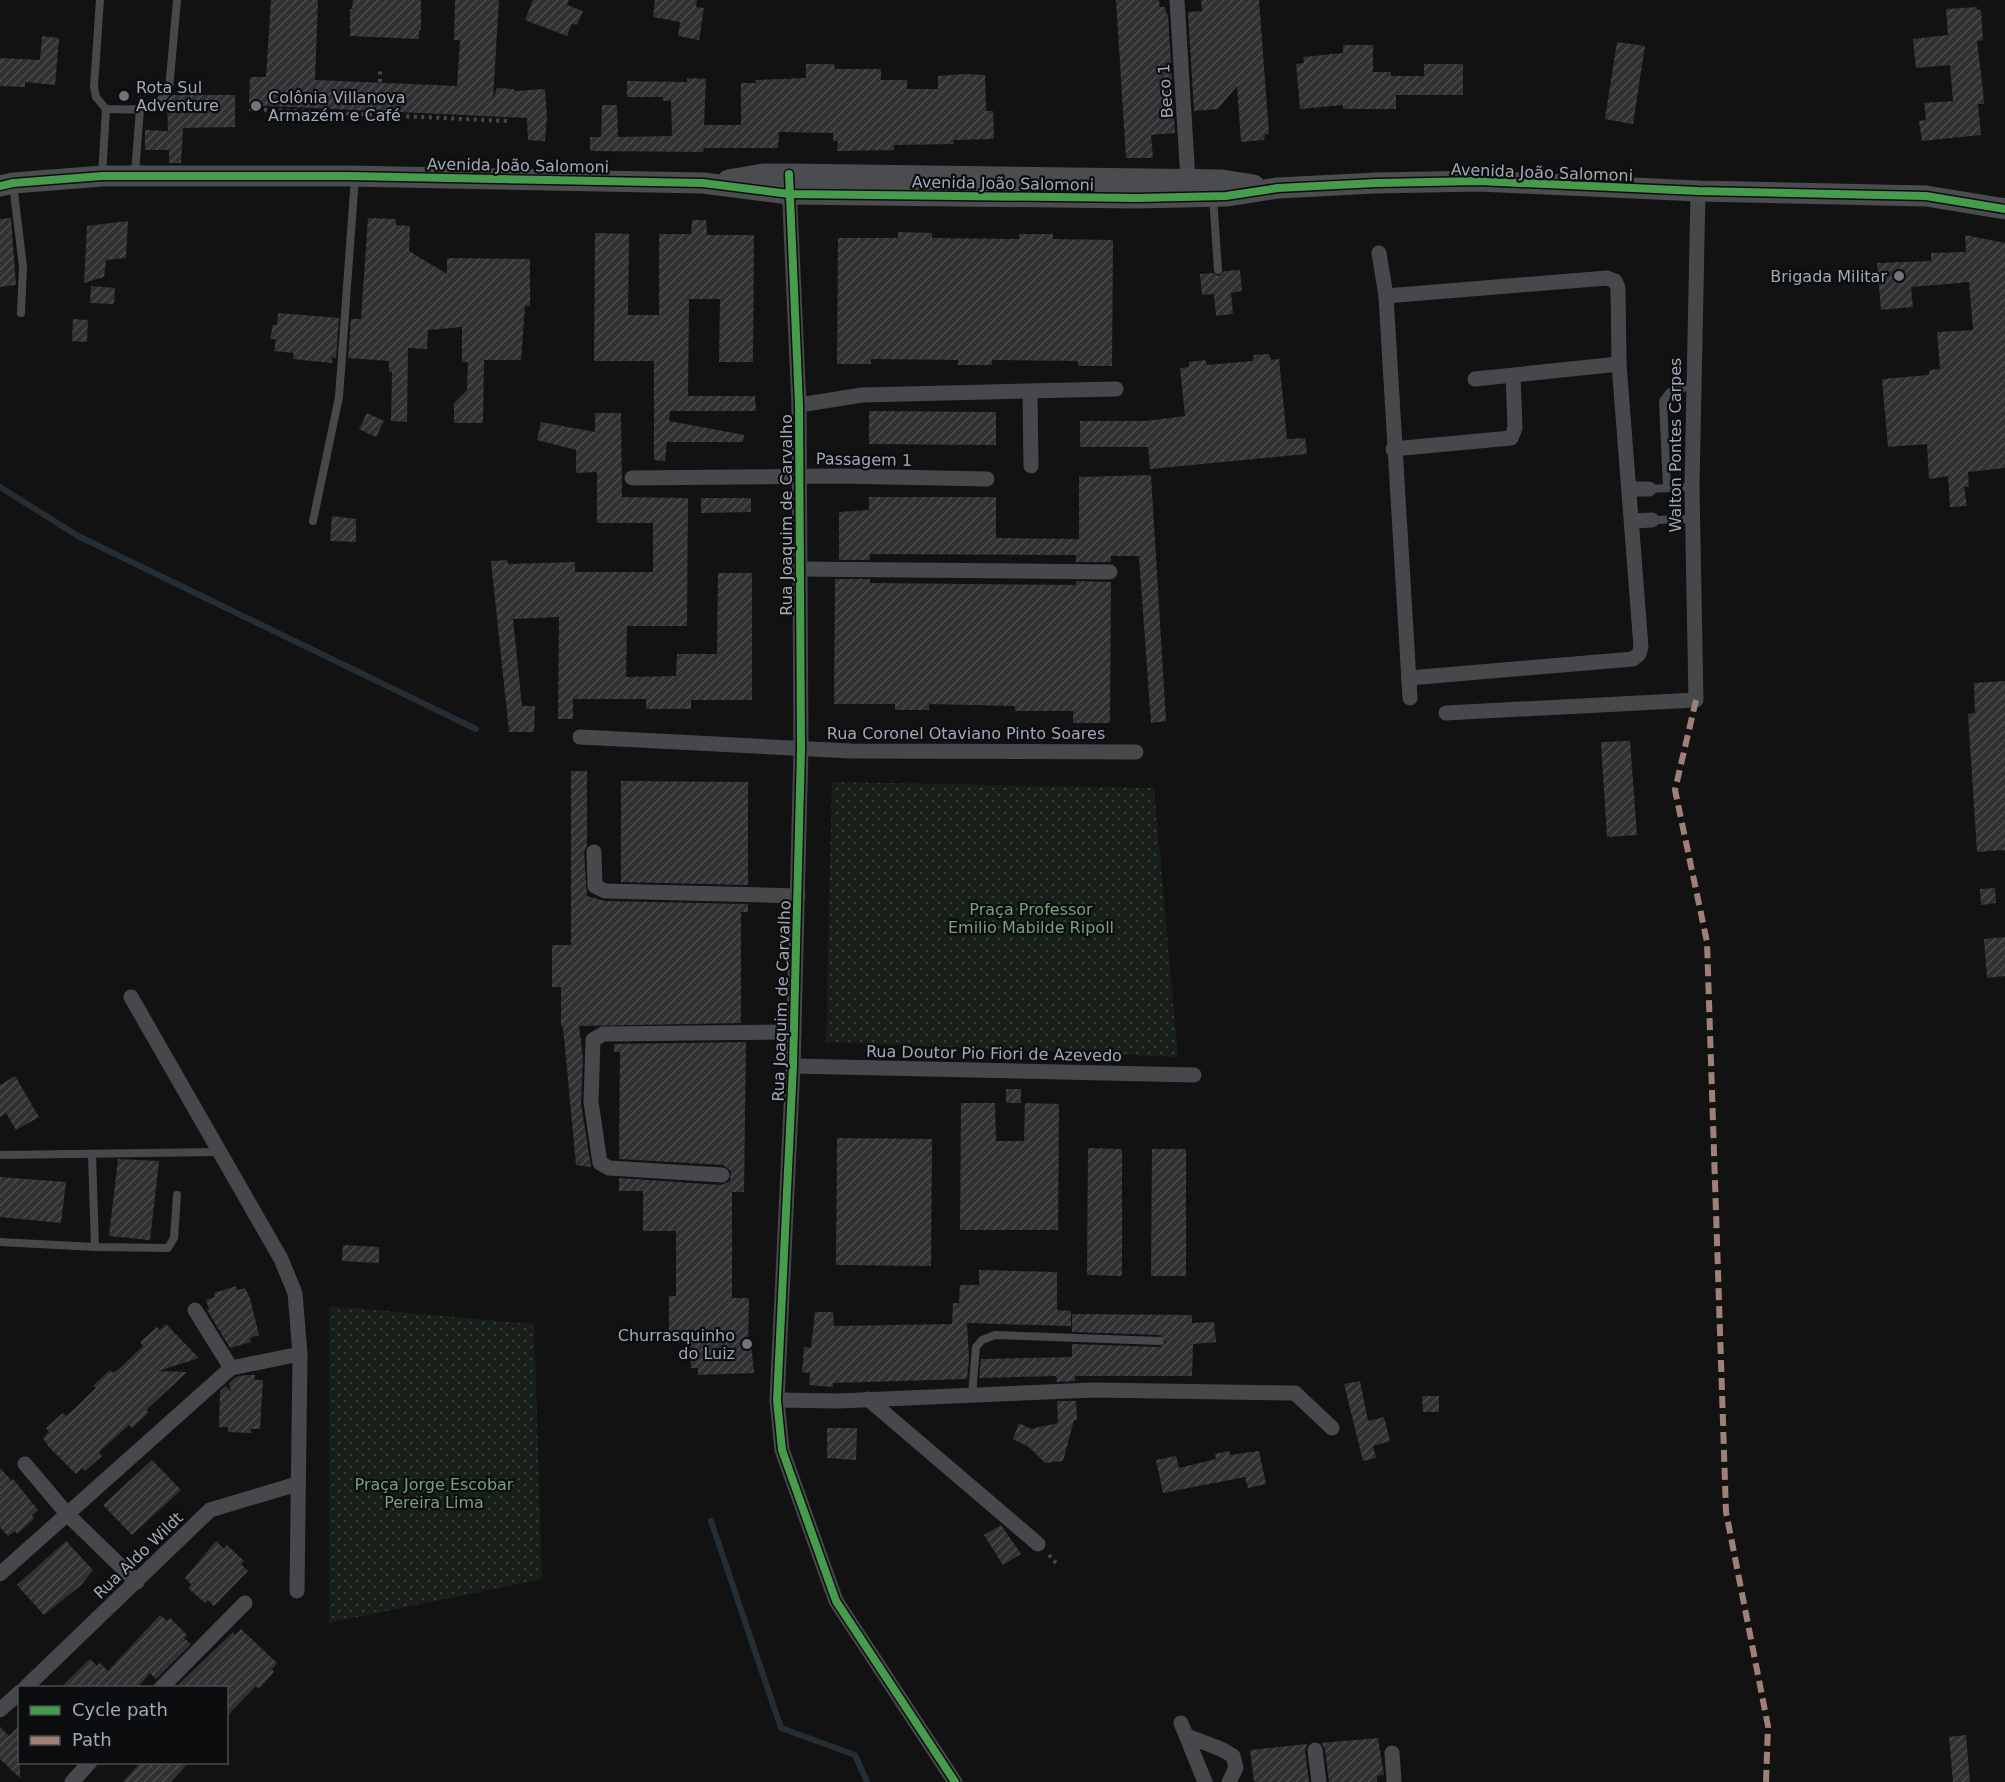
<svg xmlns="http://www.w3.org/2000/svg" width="2005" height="1782" viewBox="0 0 2005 1782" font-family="'DejaVu Sans',sans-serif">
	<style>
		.green { fill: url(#green-dots) }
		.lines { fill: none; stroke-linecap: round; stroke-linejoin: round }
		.stream { stroke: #252e34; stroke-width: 6 }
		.building { fill: url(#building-hatch) }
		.path { stroke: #48494d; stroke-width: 4; stroke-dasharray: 3 4.5; stroke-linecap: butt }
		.service { stroke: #46484b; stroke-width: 8 }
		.minor { stroke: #46484b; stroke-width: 15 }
		.secondary { stroke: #4a4c4f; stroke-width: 21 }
		.quiet { stroke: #9e8076; stroke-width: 6; stroke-dasharray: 12 6; stroke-linecap: butt }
		.cycleway-casing { stroke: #0c0d0e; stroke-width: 11 }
		.cycleway { stroke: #469c4c; stroke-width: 8 }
		.poi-dot { fill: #70747c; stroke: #0c0d0e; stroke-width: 2 }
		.labels { text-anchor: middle; stroke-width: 4.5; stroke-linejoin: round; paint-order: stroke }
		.poi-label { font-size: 16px; fill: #a2a9b5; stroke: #0c0d0e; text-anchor: start }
		.street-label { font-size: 16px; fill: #a2a9b5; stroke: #0c0d0e }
		.park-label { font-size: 16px; fill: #77a177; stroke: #0c0d0e }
	</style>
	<defs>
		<pattern id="green-dots" width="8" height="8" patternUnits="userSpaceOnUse" patternTransform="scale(1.5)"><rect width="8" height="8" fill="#181f19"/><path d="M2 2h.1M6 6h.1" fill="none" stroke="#363d38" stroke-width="1.8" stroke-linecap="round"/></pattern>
		<pattern id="building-hatch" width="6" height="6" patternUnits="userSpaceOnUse" patternTransform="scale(1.5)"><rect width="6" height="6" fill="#313133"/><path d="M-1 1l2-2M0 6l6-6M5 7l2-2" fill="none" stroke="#4c4c4e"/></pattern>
	</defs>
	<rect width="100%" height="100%" fill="#121212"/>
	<g class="green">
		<path d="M832,782L1154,788L1178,1057L826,1042Z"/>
		<path d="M329,1306L534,1324L542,1579L329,1623Z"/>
	</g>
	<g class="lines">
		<g class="stream">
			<path d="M0,487L78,536L476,729"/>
			<path d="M711,1521L781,1728L855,1755L867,1782"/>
		</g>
	</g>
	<g class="building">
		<path d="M271,0H318L315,80L457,86L460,40H454L455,0H499L493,99L497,88L514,89V91L545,89L547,117L545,141L528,140L527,118L249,105L250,77H266Z"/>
		<path d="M353,0H421V30H419V39L350,36V9H352Z"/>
		<path d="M533,0H569L567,5L583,11L577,25L572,24L567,36L525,20Z"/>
		<path d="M655,0H697L696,7L704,8L699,40L678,36L680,22L653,17Z"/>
		<path d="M1116,0H1159L1160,7H1165L1166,14H1168L1175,133L1151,135L1153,158H1126Z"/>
		<path d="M1201,0H1259L1269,134H1265L1264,140L1241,142L1237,86L1218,109L1194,111L1188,12L1202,11Z"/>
		<path d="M1977,7V10H1981L1983,40L1977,41L1983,91L1984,104H1978L1981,135L1922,141L1919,121L1926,120L1924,103L1953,101L1950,65L1916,68L1913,39L1948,35L1946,9Z"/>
		<path d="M42,36L59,38L55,85L25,82V87L0,86V58L40,60Z"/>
		<path d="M1617,42L1645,46L1633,124L1605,119Z"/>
		<path d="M1343,45H1373V72H1391V76H1424V64H1463V95H1396V109H1343V105L1300,109L1296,64L1304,63L1303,57L1343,53Z"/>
		<path d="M806,64H834L835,69H881V80H907V89H938V76L964,74L985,75L986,111H993L994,139L953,140L954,144L894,145V150L837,151L838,141H833V133L779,132L778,148H704L703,152L590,151V137H601L602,105H617L618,137L672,136L671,101H663V97H627V81L687,82V78L706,79L704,125H741V83H756V80L806,78Z"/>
		<path d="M172,95H235V127L183,128L181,163H169V150H145V130L168,131L167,101Z"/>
		<path d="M11,218L16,285L0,287V219Z"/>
		<path d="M368,218L396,219V225L410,226L409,251L447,274V258L530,259V306H525L521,360H484L483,423H454V403L467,390L468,362H462V327L428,330L427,349L408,348L407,422L391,421L392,372H389V361L348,358L351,319H361Z"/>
		<path d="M692,220H706L707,235H754L753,362H719L720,299H689L688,396H755L756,411H670L669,421L744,435L743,442H667L665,461L654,460V361H594L595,233L629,234L628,315H659V234H691Z"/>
		<path d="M128,221L126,258L106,260L104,277L84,283L87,226Z"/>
		<path d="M898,232L932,233V238L1019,239V234H1053V239L1113,240L1112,366H1078V361L992,360V365H958V360L871,359V364H837L838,238H898Z"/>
		<path d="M1965,235L2005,243V468L1968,472L1969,487H1964L1967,506L1950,507L1948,476L1929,479L1927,444L1888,447L1882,379L1929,375V370L1940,369L1937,332L1973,330L1969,282L1911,287L1913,307L1881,310L1877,263L1931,261V253L1966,252Z"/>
		<path d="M1240,270L1242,291L1231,293L1233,314L1216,316L1214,294L1202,295L1200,274L1213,273L1219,276L1224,271Z"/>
		<path d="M91,286L115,288L114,304L90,303Z"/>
		<path d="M278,313L339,318L336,358L332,357V363L293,359L294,353L274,351L276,339H270L273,325H277Z"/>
		<path d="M73,319L88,320L87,342L72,341Z"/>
		<path d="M1269,354L1271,360L1279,359L1287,439L1305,438L1307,454L1150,469L1148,447H1080V421H1146L1185,416L1180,368L1189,367V362L1205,360L1207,365L1253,361L1254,355Z"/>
		<path d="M869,411L996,412V445L869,444Z"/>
		<path d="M367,413L384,421L376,437L359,429Z"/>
		<path d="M595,413H621L622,497L688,498L687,626H627L626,677L676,676L677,654H717L718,573H752V700H691V709H646V699H573V719H558L559,617L513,619L522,706H535L534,732H509L491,561L507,560L508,564L575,562V572H653V523H597V472L576,473V450L537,440L541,422L595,432Z"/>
		<path d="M1151,475L1166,721L1151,723L1139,556H1111V562H1076V555L870,554V560H839V512L869,510V497H996V538L1079,539V477Z"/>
		<path d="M701,498H751V512L701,513Z"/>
		<path d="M332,516L356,519V542L330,541Z"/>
		<path d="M835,579H870V583L1076,585V581L1111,582L1110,723H1073V711H1015V706L929,704V710H895V704H834Z"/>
		<path d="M2005,681V850L1977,852L1968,714L1975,713L1974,683Z"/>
		<path d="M1630,741L1637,835L1607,837L1601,742Z"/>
		<path d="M571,771H587V846L584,852L587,896L605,901L748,904V912H741V1023L579,1026L583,1059L581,1103L591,1167L576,1165L563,1027L561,1026V987H552V945H571Z"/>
		<path d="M621,781L748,782V885L621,882Z"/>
		<path d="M1995,888L1996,903L1981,905L1980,889Z"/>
		<path d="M2005,937V976L1987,978L1984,939Z"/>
		<path d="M746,1042L744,1192H732V1298H749L748,1341H751L754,1373L698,1375V1368H691L690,1340H669V1296H676V1231H643V1191H619V1178L721,1185L730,1181L731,1171L723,1165L619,1159L620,1052H614V1044Z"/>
		<path d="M15,1076L39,1117L16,1130L6,1113L0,1117V1085Z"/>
		<rect x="1006" y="1089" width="15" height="14"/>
		<path d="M961,1103H995L996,1141H1024L1025,1103L1059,1104L1058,1230H960Z"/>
		<path d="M837,1138L932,1139L931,1266L836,1265Z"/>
		<path d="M1088,1148L1122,1149V1276L1087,1275Z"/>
		<path d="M1152,1149H1186V1276H1151Z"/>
		<path d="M118,1159L159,1161L150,1240L109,1236Z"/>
		<path d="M0,1177L66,1182L61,1223L0,1217Z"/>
		<path d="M343,1245L379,1247V1263L342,1261Z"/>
		<path d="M979,1270L1057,1272V1310L1071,1311V1326L967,1323L969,1359L967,1379L833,1383V1387L809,1385L810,1373L802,1372L804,1347L811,1348L815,1312H833L834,1326L952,1324L953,1303H959L960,1285H979Z"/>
		<path d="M236,1286L237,1290L245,1288L250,1298L259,1335L250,1338L251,1342L230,1348L207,1310L209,1309L206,1300L215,1297L214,1293Z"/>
		<path d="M1072,1314L1192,1315V1323L1214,1322L1216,1342L1193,1344L1192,1376H1075V1381L1057,1382L1056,1376L979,1378L981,1359L1072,1357V1344L1160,1347L1166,1342L1160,1335L1072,1332Z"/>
		<path d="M166,1324L199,1358L158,1371L187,1372L146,1410L149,1412L132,1428L129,1425L99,1452L102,1456L85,1471L82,1468L76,1474L48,1446L43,1438L49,1432L46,1428L63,1413L66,1416L73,1410L96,1388L93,1386L110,1370L113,1373L120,1368L143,1346L140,1342L157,1327L160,1330Z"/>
		<path d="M246,1375H255V1380H263L260,1429H251V1433L228,1432V1427H219L220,1391L226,1386L231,1392L229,1383L236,1377Z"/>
		<path d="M1360,1381L1368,1421L1384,1417L1390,1441L1373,1446L1376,1458L1363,1461L1344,1384Z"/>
		<path d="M1422,1396H1439V1412H1423Z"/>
		<path d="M1057,1401H1076L1077,1420H1074L1063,1461L1045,1463L1029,1447L1013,1439L1019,1423L1031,1429L1058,1423Z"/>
		<path d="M827,1428H857L856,1460L827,1458Z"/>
		<path d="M1229,1451L1230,1455L1259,1451L1266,1484L1248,1488L1245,1477L1163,1493L1156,1460L1176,1456L1179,1468L1216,1459L1215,1454Z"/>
		<path d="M152,1460L181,1490L132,1535L103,1505Z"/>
		<path d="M0,1468L12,1481L13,1479L38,1510L32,1515L34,1519L17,1534L15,1531L8,1536L0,1527Z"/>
		<path d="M1001,1525L1021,1554L1003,1565L984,1535Z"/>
		<path d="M66,1541L93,1570L81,1585L44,1615L17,1585Z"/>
		<path d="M216,1541L224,1549L227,1545L244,1561L241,1564L248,1571L214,1606L208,1600L205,1603L188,1588L191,1584L185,1578Z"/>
		<path d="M160,1615L167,1621L170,1618L187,1635L184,1638L191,1644L156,1679L150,1673L137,1688H60L90,1659L97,1666L100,1663L108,1671Z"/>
		<path d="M241,1629L277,1663L272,1669L274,1672L259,1689L256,1686L226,1717V1688H175L233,1632L235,1635Z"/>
		<path d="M20,1725V1778L0,1759V1727L9,1736Z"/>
		<path d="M1966,1735L1970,1782H1953L1949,1737Z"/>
		<path d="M1378,1738L1384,1775L1377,1776V1782H1329L1325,1749L1321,1743Z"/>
		<path d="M1307,1744L1305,1751L1309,1782H1254L1250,1750Z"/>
		<path d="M141,1762H189L171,1782H123Z"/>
	</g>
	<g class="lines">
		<g class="path">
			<path d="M380,82V67"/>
			<path d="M249,109L507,121"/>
			<path d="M1049,1555L1056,1563"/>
		</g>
		<g class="service">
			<path d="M100,0L94,87L96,97L106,109C133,109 154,115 169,89L177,0"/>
			<path d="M135,173L140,109"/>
			<path d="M102,176L106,109"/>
			<path d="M13,184L23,267L21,313"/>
			<path d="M1213,197L1218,270"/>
			<path d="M1667,488L1663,401L1670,392L1693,385"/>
			<path d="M1649,489L1692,487"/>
			<path d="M1652,520L1692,519"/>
			<path d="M313,521L339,397L355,177"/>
			<path d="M0,1155L219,1152"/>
			<path d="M92,1155L95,1247"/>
			<path d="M0,1242L95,1247L168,1248L174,1238L177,1195"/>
			<path d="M972,1395L976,1347L982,1340L995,1335L1160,1341"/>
		</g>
		<g class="minor">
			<path d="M1177,0L1188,180"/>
			<path d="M789,184L799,405L801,749L793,1066L777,1400L782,1450L836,1601L955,1782"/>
			<path d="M1379,253L1386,296L1410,698"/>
			<path d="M1386,296L1607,278L1615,281L1618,288L1619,364L1641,647L1639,654L1633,659L1409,678"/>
			<path d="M1475,379L1619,364"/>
			<path d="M1030,392L1031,466"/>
			<path d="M799,405L862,395L1116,389"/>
			<path d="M1393,449L1511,438L1515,428L1513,376"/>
			<path d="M632,478L839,476L987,479"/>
			<path d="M1631,489H1649"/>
			<path d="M1632,521L1652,520"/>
			<path d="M799,569L1110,572"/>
			<path d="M1446,713L1696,700L1692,487L1698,191"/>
			<path d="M580,737L850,751L1136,752"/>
			<path d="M594,852L595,886L605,891L798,896"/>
			<path d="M131,997L281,1259L295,1293L300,1354L297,1591"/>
			<path d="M793,1066L1194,1075"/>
			<path d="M722,1175L609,1168L600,1163L591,1102L593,1040L603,1034L794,1032"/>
			<path d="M195,1310L231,1368"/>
			<path d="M868,1399L1038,1544"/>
			<path d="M777,1400L838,1401L1094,1390L1295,1393L1332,1428"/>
			<path d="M25,1464L68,1515L137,1582"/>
			<path d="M0,1574L231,1368L300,1354"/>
			<path d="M25,1688L210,1510L297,1484"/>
			<path d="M161,1688L245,1603"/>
			<path d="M0,1710L20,1692"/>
			<path d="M1181,1723L1205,1782"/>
			<path d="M1187,1736L1221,1749L1233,1756L1236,1768L1229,1782"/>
			<path d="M1315,1750L1319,1782"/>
			<path d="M1392,1753L1394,1782"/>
			<path d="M72,1782L90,1762"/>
		</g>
		<g class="secondary">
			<path d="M728,180L763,174H789L1222,180L1254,185"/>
			<path d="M0,186L13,183L102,176H349L703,183L789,194L1137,198L1226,196L1278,188L1376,183L1479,181L1698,191L1926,196L2005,209"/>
		</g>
		<path class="quiet" d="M1696,700L1675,790L1707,942L1726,1512L1768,1726L1766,1782"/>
		<g class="cycleway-casing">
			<g id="cycleway">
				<path d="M789,174L799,405L801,749L793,1066L777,1400L782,1450L836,1601L955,1782"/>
				<path d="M0,186L13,183L102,176H349L703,183L789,194L1137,198L1226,196L1278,188L1376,183L1479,181L1698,191L1926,196L2005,209"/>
			</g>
		</g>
		<use href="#cycleway" class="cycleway"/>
	</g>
	<g class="poi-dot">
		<circle cx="124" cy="96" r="6"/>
		<circle cx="256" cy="106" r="6"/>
		<circle cx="1899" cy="276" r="6"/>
		<circle cx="747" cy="1344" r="6"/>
	</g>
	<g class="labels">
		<g class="poi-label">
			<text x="136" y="93">Rota Sul<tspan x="136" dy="18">Adventure</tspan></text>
			<text x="268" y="103">Colônia Villanova<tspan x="268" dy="18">Armazém e Café</tspan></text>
			<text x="1887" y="282" text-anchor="end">Brigada Militar</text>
			<text x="735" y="1341" text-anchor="end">Churrasquinho<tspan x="735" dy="18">do Luiz</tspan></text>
		</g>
		<g class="street-label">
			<text transform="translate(1165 91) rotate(-94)" y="6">Beco 1</text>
			<text transform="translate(518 165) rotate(1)" y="6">Avenida João Salomoni</text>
			<text transform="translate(1542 172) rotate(2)" y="6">Avenida João Salomoni</text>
			<text transform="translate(1003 183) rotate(1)" y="6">Avenida João Salomoni</text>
			<text transform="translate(1675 445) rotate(-90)" y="6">Walton Pontes Carpes</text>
			<text transform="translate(864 459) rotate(1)" y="6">Passagem 1</text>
			<text transform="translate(786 515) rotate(-90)" y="6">Rua Joaquim de Carvalho</text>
			<text x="966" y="739">Rua Coronel Otaviano Pinto Soares</text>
			<text transform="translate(781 1001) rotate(-88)" y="6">Rua Joaquim de Carvalho</text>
			<text transform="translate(994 1053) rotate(1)" y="6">Rua Doutor Pio Fiori de Azevedo</text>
			<text transform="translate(138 1555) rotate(-44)" y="6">Rua Aldo Wildt</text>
		</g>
		<g class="park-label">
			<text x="1031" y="915">Praça Professor<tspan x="1031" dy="18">Emilio Mabilde Ripoll</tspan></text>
			<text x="434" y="1490">Praça Jorge Escobar<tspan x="434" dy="18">Pereira Lima</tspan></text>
		</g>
	</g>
	<rect x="18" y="1686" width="210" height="78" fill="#0c0d0e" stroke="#484b51" stroke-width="1.5"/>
	<rect x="30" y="1706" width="30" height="9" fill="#469c4c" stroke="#484b51" stroke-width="1.5"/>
	<text x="72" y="1716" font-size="18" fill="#a2a9b5">Cycle path</text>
	<rect x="30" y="1736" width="30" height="9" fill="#9e8076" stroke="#484b51" stroke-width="1.5"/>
	<text x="72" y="1746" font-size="18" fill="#a2a9b5">Path</text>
</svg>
